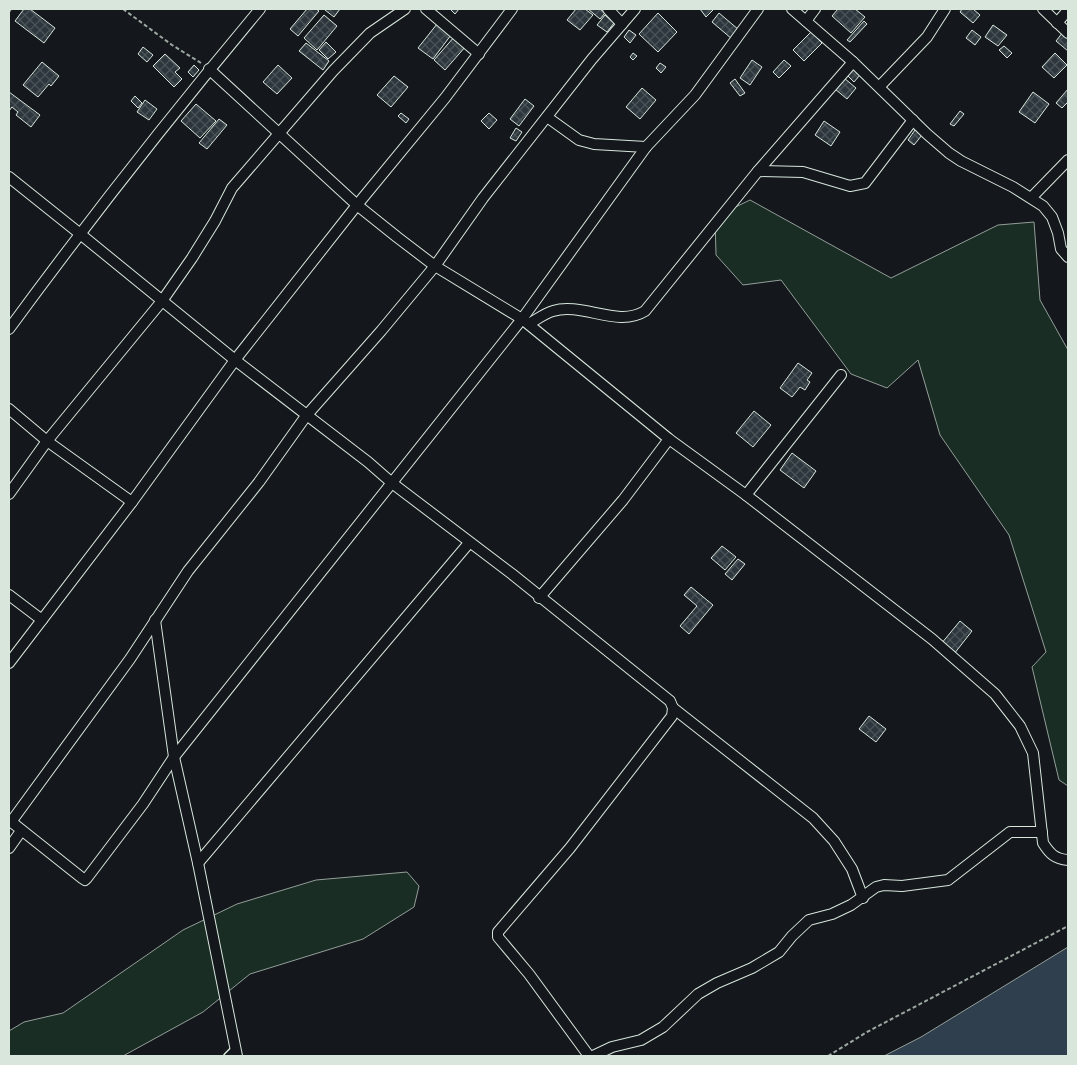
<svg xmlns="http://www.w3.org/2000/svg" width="1077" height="1065" viewBox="0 0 1077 1065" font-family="'Roboto Condensed',sans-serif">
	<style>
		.grass { fill: #1a2d24; stroke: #939e99 }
		.water { fill: #2f3f4d; stroke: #939e99 }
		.building { fill: url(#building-cross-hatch); stroke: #d8e6dc }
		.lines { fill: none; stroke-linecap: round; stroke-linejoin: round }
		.lane-casing { stroke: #d8e6dc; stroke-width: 8 }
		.street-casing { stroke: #d8e6dc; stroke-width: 12 }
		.path { stroke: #9da8a2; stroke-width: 2; stroke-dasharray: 4 2.5; stroke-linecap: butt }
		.lane { stroke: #14181c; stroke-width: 5 }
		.street { stroke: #14181c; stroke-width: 10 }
	</style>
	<defs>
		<pattern id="building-cross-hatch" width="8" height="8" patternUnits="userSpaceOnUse" patternTransform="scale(1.25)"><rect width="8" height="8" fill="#2c363c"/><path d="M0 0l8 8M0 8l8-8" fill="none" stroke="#4a5358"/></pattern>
	</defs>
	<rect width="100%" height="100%" fill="#14181c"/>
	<g class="grass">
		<path d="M750,200L891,278L998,225L1034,222L1040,300L1068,350V786L1059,780L1032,667L1046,652L1009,535L940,435L918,360L887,388L851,374L781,280L743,285L716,255L715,217Z"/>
		<path d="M407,872L419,886L414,907L363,939L250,974L203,1012L123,1056H9V1031L24,1022L63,1013L183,930L237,904L316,880Z"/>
	</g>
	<path class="water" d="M1068,947V1056H884L921,1037Z"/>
	<g class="building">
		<path d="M24,9H30L55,28L44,43L15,21Z"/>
		<path d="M307,9H316L319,11L298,36L290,29Z"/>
		<path d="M326,9H340L334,17L325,10Z"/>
		<path d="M450,9H459L455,14Z"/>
		<path d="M576,9H585L593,15L580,30L567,20Z"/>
		<path d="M588,9H600L605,13L600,19Z"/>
		<path d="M700,9H714L706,17Z"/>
		<path d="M838,9H855L865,17L851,33L832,16Z"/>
		<path d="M962,9H973L980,15L973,23L960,12Z"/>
		<path d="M658,13L677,32L658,52L639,34Z"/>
		<path d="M719,13L739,30L732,39L712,22Z"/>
		<path d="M324,15L337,26L317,50L304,38Z"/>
		<path d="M605,15L614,23L607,32L597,25Z"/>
		<path d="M864,21L867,24L850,42L847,40Z"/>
		<path d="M437,24L451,35L433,59L418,48Z"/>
		<path d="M993,25L1007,35L998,46L985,37Z"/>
		<path d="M629,30L636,35L630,43L624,37Z"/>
		<path d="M972,30L981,37L975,45L966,38Z"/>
		<path d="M811,32L822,43L804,61L793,50Z"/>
		<path d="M1063,32L1068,37V51L1056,41Z"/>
		<path d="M455,36L466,46L445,70L434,60Z"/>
		<path d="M326,42L336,52L328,59L319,50Z"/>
		<path d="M306,43L329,61L323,70L299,51Z"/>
		<path d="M1004,46L1012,53L1007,58L999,50Z"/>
		<path d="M143,47L153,55L147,62L138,54Z"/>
		<path d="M633,53L637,56L633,60L630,57Z"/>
		<path d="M1055,53L1067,65L1054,78L1042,67Z"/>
		<path d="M165,54L180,68L175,72L182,79L174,87L153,66Z"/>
		<path d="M752,60L762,67L750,85L740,78Z"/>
		<path d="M784,60L791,66L779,78L773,72Z"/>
		<path d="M42,62L59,76L51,86L49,84L38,97L23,85Z"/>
		<path d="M660,63L666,67L661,73L656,68Z"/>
		<path d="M194,65L199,70L193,77L188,72Z"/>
		<path d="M278,65L292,78L277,94L263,82Z"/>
		<path d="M852,68L860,75L854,82L846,74Z"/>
		<path d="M394,76L408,87L391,107L377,95Z"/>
		<path d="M844,78L856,88L847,99L835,89Z"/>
		<path d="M735,79L745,93L740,96L730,83Z"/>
		<path d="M642,88L656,100L640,119L626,107Z"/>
		<path d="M1068,89V102L1062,108L1056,103Z"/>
		<path d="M9,92L40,115L31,127L16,115L18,112L12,107L9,111Z"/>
		<path d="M1033,92L1049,104L1035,123L1019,112Z"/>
		<path d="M135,96L142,103L138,108L131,101Z"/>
		<path d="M525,99L534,106L519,126L510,119Z"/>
		<path d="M145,100L157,109L149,120L137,112Z"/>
		<path d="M196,104L216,121L200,138L181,121Z"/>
		<path d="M960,111L964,114L954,126L950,124Z"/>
		<path d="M401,113L409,119L406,123L398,116Z"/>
		<path d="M489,113L497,120L489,129L481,121Z"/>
		<path d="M219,119L227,125L207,149L199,143Z"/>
		<path d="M824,121L840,132L831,146L815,135Z"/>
		<path d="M516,128L522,132L516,141L510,138Z"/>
		<path d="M915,130L922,135L914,145L908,140Z"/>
		<path d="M798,363L812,373L807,380L810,382L805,390L800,387L792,397L780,388Z"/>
		<path d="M754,411L771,425L753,447L736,433Z"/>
		<path d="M792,453L816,471L804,488L780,470Z"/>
		<path d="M722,546L736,557L725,570L711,558Z"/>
		<path d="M738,559L745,564L732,580L725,574Z"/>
		<path d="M691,587L713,605L689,634L680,626L697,606L684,595Z"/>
		<path d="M960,621L972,631L954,654L941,644Z"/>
		<path d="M869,716L886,729L876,742L859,729Z"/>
	</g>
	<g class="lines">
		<g class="lane-casing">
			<path id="lane" d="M227,1056L235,1048"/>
		</g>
		<g class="street-casing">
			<g id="street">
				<path d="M426,9L479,54"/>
				<path d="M608,9L622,24"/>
				<path d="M792,9L853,62L927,134L949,153L961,161L1013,187L1043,206L1052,217L1058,233L1061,249L1068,257"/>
				<path d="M1043,9L1068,33"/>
				<path d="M806,21L815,9"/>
				<path d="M1057,23L1068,10"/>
				<path d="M209,69L357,205L397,237L435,266L522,319L646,147L695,95L758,9"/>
				<path d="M880,86L927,37L945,9"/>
				<path d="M547,117L579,140L594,144L646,147"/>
				<path d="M758,171L803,172L850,186L865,183L913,120"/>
				<path d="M9,177L79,233L235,360L368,462L392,483L512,574L670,701L673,708L672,716L570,848L498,932V937L529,974L589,1056"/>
				<path d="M1031,198L1068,160"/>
				<path d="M529,324C536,320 545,313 553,311C582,302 618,328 645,311L758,171L853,62"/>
				<path d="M9,329C89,220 173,113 260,9"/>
				<path d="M9,409L47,441L132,502"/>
				<path d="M9,494L47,441L162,301L192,258L215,221L232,188L333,71L370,33L405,9"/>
				<path d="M746,495L841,375"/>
				<path d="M9,595L42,620"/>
				<path d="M539,598L623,500L669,439"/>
				<path d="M155,620L174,757L198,863L237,1056"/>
				<path d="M9,663L132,502L235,360L357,205L445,98L512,9"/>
				<path d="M673,708L813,818L834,841L852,869L863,898"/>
				<path d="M9,820L82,878L85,880L87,878L143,804L174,757L522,319L669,439L746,495L932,639L995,694L1020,726L1033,753L1043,843C1050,854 1055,859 1068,860"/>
				<path d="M11,822L130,659L188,571L259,482L306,416L381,331L435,266L483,198L592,59L635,9"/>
				<path d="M9,848L21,831"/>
				<path d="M198,863L469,543"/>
				<path d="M593,1056L612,1047L641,1040L663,1027L698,994L717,983L752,968L779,952L792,936L809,920L832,914L851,905L876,887L884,885L902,886L948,880L1010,832H1042"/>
			</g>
		</g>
		<g class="path">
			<path d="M123,9L172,45L201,63"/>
			<path d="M9,12L11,9"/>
			<path d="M828,1056L867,1032L1068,926"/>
		</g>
		<use href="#lane" class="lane"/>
		<use href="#street" class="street"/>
	</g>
	<rect width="1077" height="1065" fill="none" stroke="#d8e6dc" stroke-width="20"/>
</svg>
